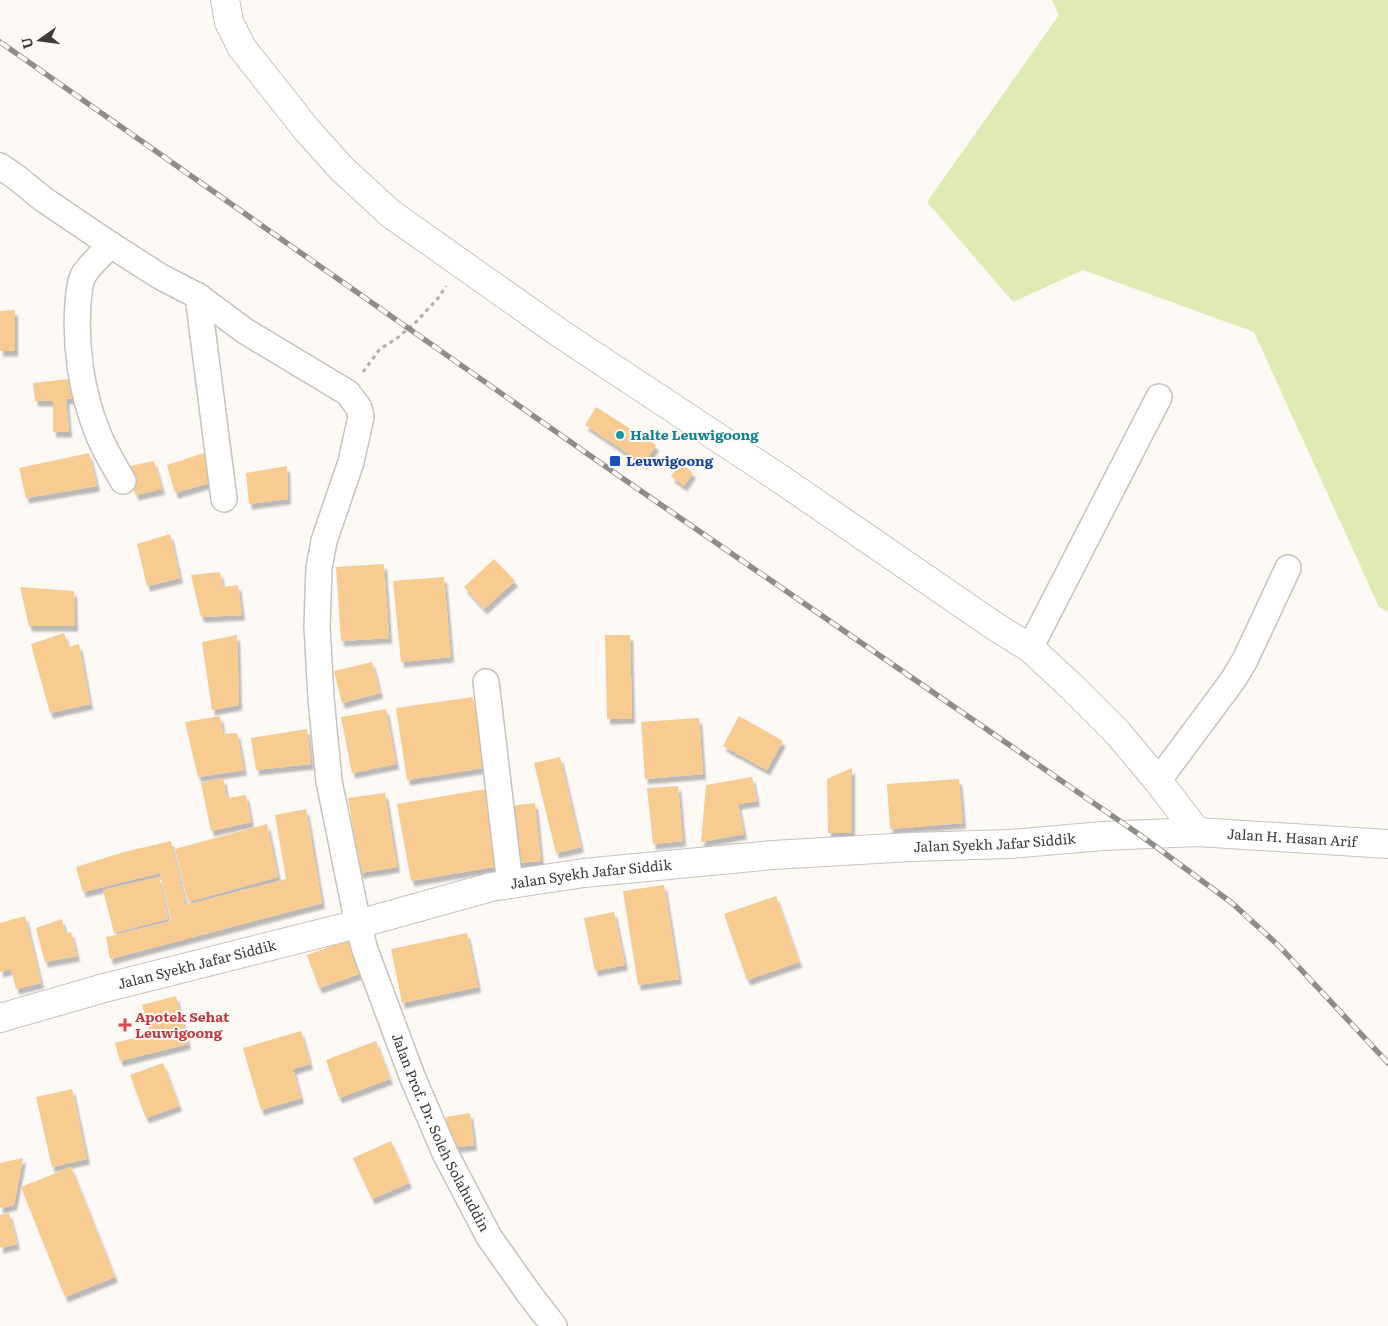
<svg xmlns="http://www.w3.org/2000/svg" width="1388" height="1326" viewBox="0 0 1388 1326" font-family="Literata,serif">
	<style>
		.green { fill: #e0ebb4 }
		.building { fill: #f8cb91; filter: url(#shadow) }
		.lines { fill: none; stroke-linecap: round; stroke-linejoin: round }
		.minor-casing { stroke: #c6c3be; stroke-width: 28 }
		.major-casing { stroke: #c6c3be; stroke-width: 30 }
		.path { stroke: #b1aeab; stroke-width: 3; stroke-dasharray: 4 4; stroke-linecap: butt }
		.minor { stroke: #fff; stroke-width: 25 }
		.major { stroke: #fff; stroke-width: 28 }
		.rail-casing { stroke: #8f8d8a; stroke-width: 5.5 }
		.rail { stroke: #fdf9f5; stroke-width: 4; stroke-dasharray: 11; stroke-linecap: butt }
		.culture-dot { fill: #0f9aa8; stroke: #fdf9f5; stroke-width: 2 }
		.transit-dot { fill: #1a4fb4; stroke: #fdf9f5; stroke-width: 2 }
		.health-dot { fill: #e0444e; stroke: #fdf9f5; stroke-width: 2 }
		.labels { text-anchor: middle; stroke-width: 4; stroke-linejoin: round; paint-order: stroke }
		.culture-label { font-size: 14px; font-weight: bold; fill: #0d838f; stroke: #fdf9f5; text-anchor: start }
		.transit-label { font-size: 14px; font-weight: bold; fill: #164399; stroke: #fdf9f5; text-anchor: start }
		.street-label { font-size: 14px; fill: #3d3c3a; stroke: #fdf9f5 }
		.health-label { font-size: 14px; font-weight: bold; fill: #be3a42; stroke: #fdf9f5; text-anchor: start }
	</style>
	<defs>
		<filter id="shadow"><feDropShadow dx="3" dy="5.5" stdDeviation="1" flood-color="#0004"/></filter>
	</defs>
	<rect width="100%" height="100%" fill="#fdf9f5"/>
	<path class="green" d="M1052,0H1388V612L1379,607L1254,332L1083,270L1013,302L927,202L1059,15Z"/>
	<g class="building">
		<path d="M15,310V351H0V311Z"/>
		<path d="M78,378L79,398L66,399L69,432H53V401H35L33,383Z"/>
		<path d="M596,407L656,445L644,464L585,425Z"/>
		<path d="M207,452L216,481L175,493L167,465Z"/>
		<path d="M89,453L97,486L26,498L19,468Z"/>
		<path d="M154,461L162,489L136,495L125,467Z"/>
		<path d="M681,463L693,473L684,486L671,476Z"/>
		<path d="M287,466L288,499L249,504L246,473Z"/>
		<path d="M170,534L180,578L147,586L137,544Z"/>
		<path d="M494,559L515,581L484,609L464,587Z"/>
		<path d="M384,564L389,638L341,641L336,567Z"/>
		<path d="M220,572L223,587L238,585L242,615L201,617L191,575Z"/>
		<path d="M444,577L451,657L401,662L393,581Z"/>
		<path d="M20,587L74,591L75,626H29Z"/>
		<path d="M64,633L69,647L79,644L90,704L50,713L31,644Z"/>
		<path d="M237,635L239,705L212,710L202,642Z"/>
		<path d="M605,635H630L632,718L607,719Z"/>
		<path d="M372,662L380,693L342,703L334,671Z"/>
		<path d="M473,697L484,768L407,780L396,708Z"/>
		<path d="M386,709L396,764L352,773L341,717Z"/>
		<path d="M220,716L223,734L237,733L244,770L198,777L185,722Z"/>
		<path d="M739,716L783,741L767,770L723,746Z"/>
		<path d="M699,718L703,774L645,779L641,722Z"/>
		<path d="M307,729L311,764L256,770L251,738Z"/>
		<path d="M560,757L581,847L556,853L534,763Z"/>
		<path d="M852,768V833H828L827,779Z"/>
		<path d="M752,777L757,801L738,804L744,834L701,842L706,785Z"/>
		<path d="M223,778L227,798L246,795L251,822L211,831L201,783Z"/>
		<path d="M959,779L963,823L890,829L887,784Z"/>
		<path d="M678,786L683,841L653,844L647,788Z"/>
		<path d="M486,789L499,866L411,881L397,804Z"/>
		<path d="M385,793L397,867L360,873L348,798Z"/>
		<path d="M535,803L541,861L516,863L511,806Z"/>
		<path d="M306,809L322,903L110,959L106,937L171,921L160,873L83,892L76,867L124,852L171,841L186,905L286,879L275,815Z"/>
		<path d="M267,824L278,877L188,902L175,849Z"/>
		<path d="M159,877L168,919L114,933L103,890Z"/>
		<path d="M664,885L679,979L638,985L623,891Z"/>
		<path d="M776,896L799,962L747,980L724,914Z"/>
		<path d="M614,912L625,965L595,971L584,918Z"/>
		<path d="M25,916L41,983L16,989L11,969L0,972V923Z"/>
		<path d="M62,919L65,933L71,932L77,956L45,962L36,928Z"/>
		<path d="M467,933L478,987L402,1003L391,949Z"/>
		<path d="M351,939L362,973L319,988L307,955Z"/>
		<path d="M176,996L188,1044L120,1061L115,1043L150,1034L142,1005Z"/>
		<path d="M301,1031L310,1064L293,1069L301,1098L261,1110L243,1048Z"/>
		<path d="M376,1041L390,1079L339,1098L326,1060Z"/>
		<path d="M163,1063L179,1106L146,1118L130,1075Z"/>
		<path d="M72,1089L87,1159L52,1167L36,1097Z"/>
		<path d="M470,1113L474,1145L450,1148L446,1117Z"/>
		<path d="M391,1141L409,1183L372,1199L353,1158Z"/>
		<path d="M23,1158L14,1205L0,1208V1163Z"/>
		<path d="M71,1167L115,1277L65,1297L21,1187Z"/>
		<path d="M9,1213L17,1244L0,1248V1215Z"/>
	</g>
	<g class="lines">
		<g class="minor-casing">
			<g id="minor">
				<path id="s1" d="M0,166L16,177L43,199L111,245L161,277L198,296L245,331L348,393L359,408L361,417L351,462L324,541L319,568L317,626L321,698L329,781L358,924L365,950L412,1076L445,1153L489,1237L530,1295L554,1326"/>
				<path d="M111,245C102,254 89,265 83,276C79,285 79,293 78,303C75,345 81,391 97,431C103,448 114,465 123,481"/>
				<path d="M198,296L224,499"/>
				<path d="M1030,648L1159,397"/>
				<path d="M486,682L510,884"/>
				<path d="M1158,781L1233,680L1245,660L1288,568"/>
			</g>
		</g>
		<g class="major-casing">
			<g id="major">
				<path d="M225,0L229,22L242,48L307,130L342,169L391,214L561,334L782,480L996,627L1030,648L1072,687L1117,732L1158,781L1197,832"/>
				<path id="s2" d="M0,1018L104,988L358,924L491,887L584,873L773,855L911,847L1010,844L1103,836L1197,832L1388,844"/>
			</g>
		</g>
		<path class="path" d="M363,372L380,349L396,339L416,322L439,297L446,286"/>
		<use href="#minor" class="minor"/>
		<use href="#major" class="major"/>
		<g class="rail-casing">
			<path id="rail" d="M0,42L612,471L1140,835L1232,903L1279,946L1388,1063"/>
		</g>
		<use href="#rail" class="rail"/>
	</g>
	<circle class="culture-dot" cx="620" cy="435" r="5"/>
	<rect class="transit-dot" x="609" y="455" width="12" height="12" rx="2.5"/>
	<path class="health-dot" d="M122.5 1017.5h5v5h5v5h-5v5h-5v-5h-5v-5h5z"/>
	<g class="labels">
		<g class="culture-label">
			<text x="630" y="440">Halte Leuwigoong</text>
		</g>
		<g class="transit-label">
			<text x="626" y="466">Leuwigoong</text>
		</g>
		<g class="street-label">
			<text dy="5" stroke="none"><textPath href="#s2" startOffset="1312">Jalan H. Hasan Arif</textPath></text>
			<text dy="5" stroke="none"><textPath href="#s2" startOffset="1014">Jalan Syekh Jafar Siddik</textPath></text>
			<text dy="5" stroke="none"><textPath href="#s2" startOffset="609">Jalan Syekh Jafar Siddik</textPath></text>
			<text dy="5" stroke="none"><textPath href="#s2" startOffset="204">Jalan Syekh Jafar Siddik</textPath></text>
			<text dy="5" stroke="none"><textPath href="#s1" startOffset="1185">Jalan Prof. Dr. Soleh Solahuddin</textPath></text>
		</g>
		<g class="health-label">
			<text x="135" y="1022">Apotek Sehat<tspan x="135" dy="16">Leuwigoong</tspan></text>
		</g>
	</g>
	<g transform="translate(40 40) rotate(256)" stroke="#fdf9f5" stroke-width="4" paint-order="stroke">
	<path d="M0-4L9 19L0 12L-9 19Z" fill="#3d3c3a"/>
	<text y="-8" font-size="14" font-weight="bold" text-anchor="middle" fill="#3d3c3a">U</text>
	</g>
</svg>
